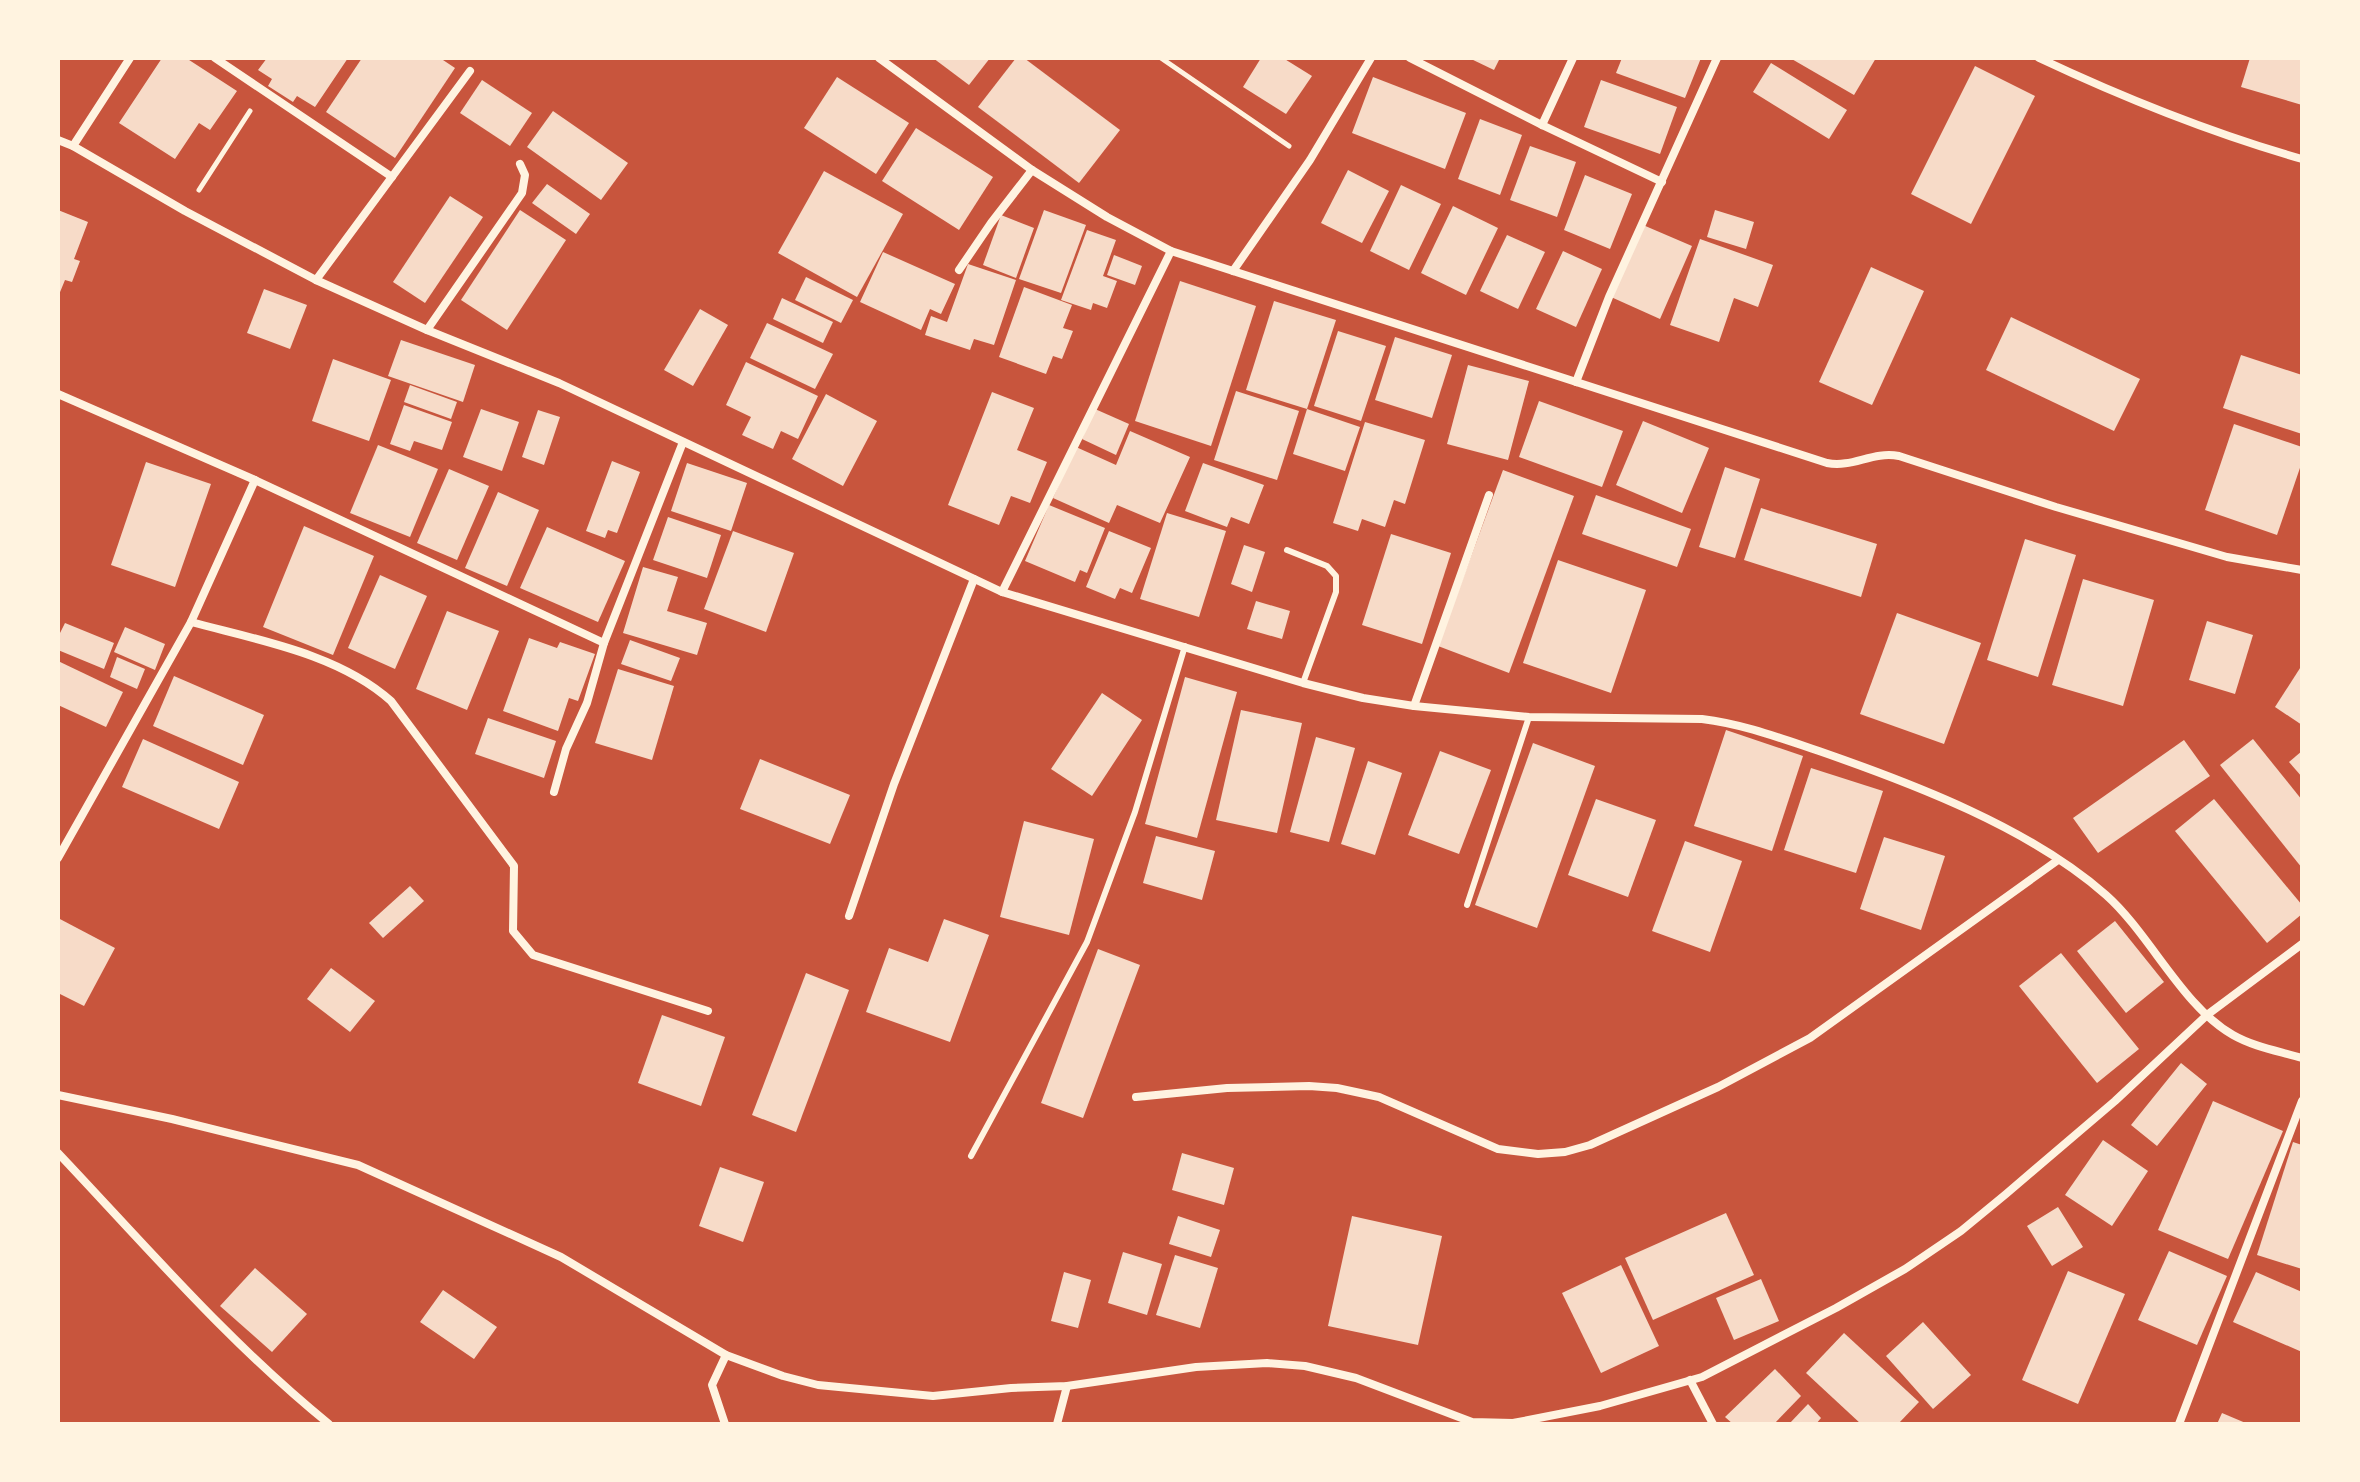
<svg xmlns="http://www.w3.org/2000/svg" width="2360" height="1482" viewBox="0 0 2360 1482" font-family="'PT Sans',sans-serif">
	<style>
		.building { fill: #f7dbc8 }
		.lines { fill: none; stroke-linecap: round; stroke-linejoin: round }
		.path { stroke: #fff3e0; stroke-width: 5 }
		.service { stroke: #fff3e0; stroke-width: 6 }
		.minor { stroke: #fff3e0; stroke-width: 8 }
	</style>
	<rect width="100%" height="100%" fill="#c8553d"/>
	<g class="building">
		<path d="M162,58H186L237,91L210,130L199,123L175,159L119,123Z"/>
		<path d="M267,58H348L315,107L297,96L293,102L268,86L272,79L258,70Z"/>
		<path d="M362,58H440L455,68L395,158L326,112Z"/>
		<path d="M933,58H990L969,85Z"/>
		<path d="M1016,58H1024L1120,130L1079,183L978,107Z"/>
		<path d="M1261,58H1283L1312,76L1286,114L1243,87Z"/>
		<path d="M1469,58H1500L1494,70Z"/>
		<path d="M1622,58H1701L1685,98L1616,73Z"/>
		<path d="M1790,58H1876L1854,95Z"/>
		<path d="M2250,58H2302V105L2241,87Z"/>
		<path d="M1771,63L1847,110L1829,139L1753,92Z"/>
		<path d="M1975,66L2035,96L1971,224L1911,194Z"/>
		<path d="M837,77L909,123L876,174L804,128Z"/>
		<path d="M1373,77L1466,113L1445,169L1352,133Z"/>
		<path d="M482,80L532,113L510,146L460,113Z"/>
		<path d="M1601,80L1677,107L1660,154L1584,127Z"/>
		<path d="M553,111L628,163L601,200L527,147Z"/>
		<path d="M1480,119L1522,135L1500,195L1458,179Z"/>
		<path d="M916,128L993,177L959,230L882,181Z"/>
		<path d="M1530,146L1576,162L1557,217L1510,200Z"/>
		<path d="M1348,170L1389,191L1362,243L1321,223Z"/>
		<path d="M824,171L903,214L857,297L778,253Z"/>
		<path d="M1585,175L1632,194L1610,249L1564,230Z"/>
		<path d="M547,184L590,214L576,234L532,203Z"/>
		<path d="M1401,185L1441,204L1409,270L1370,251Z"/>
		<path d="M450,196L483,217L425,303L393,282Z"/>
		<path d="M1453,206L1498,228L1466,295L1421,273Z"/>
		<path d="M58,210L88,222L74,259L80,261L72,282L65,280L58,297Z"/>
		<path d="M520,210L566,240L507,330L461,300Z"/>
		<path d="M1044,210L1086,225L1061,293L1019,279Z"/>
		<path d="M1715,210L1754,222L1746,249L1707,237Z"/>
		<path d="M1001,215L1034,228L1016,278L983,265Z"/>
		<path d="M1643,225L1692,246L1660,319L1611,297Z"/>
		<path d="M1087,230L1116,240L1103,276L1117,281L1107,308L1093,303L1091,310L1061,300Z"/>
		<path d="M1507,235L1545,252L1518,309L1480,291Z"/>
		<path d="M1700,239L1773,265L1758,307L1734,298L1719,342L1670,325Z"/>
		<path d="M1563,251L1602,269L1576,327L1536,309Z"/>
		<path d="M883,252L955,284L941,314L930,309L921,330L860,302Z"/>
		<path d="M1114,255L1142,266L1135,285L1107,275Z"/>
		<path d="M968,264L1016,280L994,345L974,339L970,350L925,335L931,316L947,322Z"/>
		<path d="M1871,267L1924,291L1872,405L1819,382Z"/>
		<path d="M806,277L853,300L841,323L795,300Z"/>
		<path d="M1180,281L1256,306L1211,446L1135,421Z"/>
		<path d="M1024,287L1072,305L1063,328L1073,331L1062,359L1053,356L1046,374L999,357Z"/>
		<path d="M264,289L307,305L290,349L247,333Z"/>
		<path d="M782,298L833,322L823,343L773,319Z"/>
		<path d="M1274,301L1336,320L1307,409L1246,390Z"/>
		<path d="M700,309L728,325L693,386L664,370Z"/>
		<path d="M2011,317L2140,379L2114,431L1986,370Z"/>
		<path d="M767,323L833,354L815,389L750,358Z"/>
		<path d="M1338,331L1386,346L1361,421L1314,406Z"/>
		<path d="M1395,337L1452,355L1432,418L1375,400Z"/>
		<path d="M401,340L475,365L463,402L388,376Z"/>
		<path d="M2241,355L2302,375V434L2223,408Z"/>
		<path d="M333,359L391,380L369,441L312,421Z"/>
		<path d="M746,362L818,396L798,439L781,431L773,449L742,435L751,417L726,405Z"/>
		<path d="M1468,365L1529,381L1508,460L1447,444Z"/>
		<path d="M410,385L457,402L451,419L404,402Z"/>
		<path d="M1236,391L1299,411L1277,480L1214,460Z"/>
		<path d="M992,392L1034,408L1017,450L1047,462L1030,503L1011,496L999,525L948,505Z"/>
		<path d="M826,394L877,421L843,486L792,459Z"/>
		<path d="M1539,401L1623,431L1602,487L1519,457Z"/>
		<path d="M404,405L452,422L442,450L414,441L410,451L390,444Z"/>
		<path d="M481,409L519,422L502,471L463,457Z"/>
		<path d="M1095,409L1129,424L1116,455L1082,439Z"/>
		<path d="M1307,409L1360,427L1345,471L1293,454Z"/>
		<path d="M538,410L560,417L544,465L522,457Z"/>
		<path d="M1643,421L1709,448L1682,513L1616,485Z"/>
		<path d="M1365,422L1425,440L1405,504L1394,500L1385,527L1362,519L1358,531L1333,523Z"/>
		<path d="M2234,424L2302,447V462L2277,535L2205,510Z"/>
		<path d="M1130,431L1190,457L1160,523L1117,505L1109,523L1053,498L1076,447L1116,465Z"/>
		<path d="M378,445L438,469L410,537L350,513Z"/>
		<path d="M612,461L640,472L617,533L608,530L605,538L586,531Z"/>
		<path d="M146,462L211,484L175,587L111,565Z"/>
		<path d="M687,463L747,483L731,531L671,511Z"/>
		<path d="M1203,463L1264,485L1249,524L1231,517L1227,527L1185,511Z"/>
		<path d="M1725,467L1760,479L1735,558L1699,547Z"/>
		<path d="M449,469L489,486L457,560L417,543Z"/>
		<path d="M1503,470L1574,496L1509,673L1438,646Z"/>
		<path d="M498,492L539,510L507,586L465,568Z"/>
		<path d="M1596,495L1691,529L1677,567L1582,534Z"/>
		<path d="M1049,505L1105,528L1087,573L1080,570L1075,582L1025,561Z"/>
		<path d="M1761,508L1877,544L1861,597L1744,560Z"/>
		<path d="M1167,513L1226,531L1199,617L1140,599Z"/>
		<path d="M668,517L721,535L707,578L653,560Z"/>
		<path d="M304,526L374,556L333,655L263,627Z"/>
		<path d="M547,527L625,561L598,622L520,588Z"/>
		<path d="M733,531L794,553L766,632L704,609Z"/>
		<path d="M1109,531L1151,548L1132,593L1120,588L1115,599L1086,587Z"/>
		<path d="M1391,534L1451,553L1422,644L1362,625Z"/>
		<path d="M2025,539L2076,555L2038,677L1987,660Z"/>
		<path d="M1244,545L1265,552L1252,592L1231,584Z"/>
		<path d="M1558,560L1646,590L1611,693L1523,663Z"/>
		<path d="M643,567L678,577L667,611L707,623L697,655L623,633Z"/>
		<path d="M380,575L427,596L395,669L348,648Z"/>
		<path d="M2083,579L2154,600L2123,706L2052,685Z"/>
		<path d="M1256,601L1290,611L1282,639L1247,629Z"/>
		<path d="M447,611L499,631L467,710L416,689Z"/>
		<path d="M1897,613L1981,643L1944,744L1860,714Z"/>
		<path d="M2207,621L2253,635L2235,694L2189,680Z"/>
		<path d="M65,623L114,643L104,669L58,650V632L60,633Z"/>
		<path d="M125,627L165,644L155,670L114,652Z"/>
		<path d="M529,638L557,648L560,642L595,654L578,701L569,698L558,731L503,711Z"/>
		<path d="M630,640L680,658L671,681L621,664Z"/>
		<path d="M117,657L145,669L137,689L110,677Z"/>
		<path d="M58,661L123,692L106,727L58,705Z"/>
		<path d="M2302,665V725L2275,707Z"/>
		<path d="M618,669L674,686L652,760L595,743Z"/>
		<path d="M174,676L264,715L243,765L153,726Z"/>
		<path d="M1185,677L1237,692L1197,838L1145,824Z"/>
		<path d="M1102,693L1142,720L1092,796L1051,769Z"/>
		<path d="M1241,710L1302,723L1277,833L1216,820Z"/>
		<path d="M488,718L556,741L544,778L475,754Z"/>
		<path d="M1726,730L1803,756L1772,851L1694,826Z"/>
		<path d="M1316,737L1355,748L1329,842L1290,832Z"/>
		<path d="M143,739L239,782L219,829L122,787Z"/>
		<path d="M2253,739L2302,800V868L2220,765Z"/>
		<path d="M2184,740L2210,776L2098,853L2073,818Z"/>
		<path d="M1533,743L1595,766L1537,928L1475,905Z"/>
		<path d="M1440,751L1491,770L1459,854L1408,835Z"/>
		<path d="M2302,751V777L2289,762Z"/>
		<path d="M760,759L850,795L830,844L740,809Z"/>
		<path d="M1368,761L1402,773L1375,855L1341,844Z"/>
		<path d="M1811,768L1883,791L1856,873L1784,850Z"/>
		<path d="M1596,799L1656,820L1628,897L1568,875Z"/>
		<path d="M2214,799L2302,905V914L2267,943L2175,831Z"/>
		<path d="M1024,821L1094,839L1069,935L1000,917Z"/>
		<path d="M1156,836L1215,851L1202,900L1143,883Z"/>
		<path d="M1884,837L1945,856L1921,930L1860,909Z"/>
		<path d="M1685,841L1742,861L1710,952L1652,931Z"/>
		<path d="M410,886L424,901L383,938L369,923Z"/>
		<path d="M58,918L115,948L84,1006L58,993Z"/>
		<path d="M944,919L989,935L950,1042L866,1012L889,948L928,962Z"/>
		<path d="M2115,921L2164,982L2126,1013L2077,951Z"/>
		<path d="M1098,949L1140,965L1083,1118L1041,1103Z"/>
		<path d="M2061,953L2139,1049L2097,1083L2019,986Z"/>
		<path d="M331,968L375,1001L350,1032L307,999Z"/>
		<path d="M806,973L849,990L796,1132L752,1115Z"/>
		<path d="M662,1015L725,1037L701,1106L638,1083Z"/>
		<path d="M2181,1063L2207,1084L2157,1146L2131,1125Z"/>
		<path d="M2213,1101L2283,1131L2228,1259L2158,1230Z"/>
		<path d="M2103,1140L2148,1171L2112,1226L2065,1195Z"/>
		<path d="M2293,1142L2302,1145V1269L2257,1255Z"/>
		<path d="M1182,1153L1234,1168L1224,1205L1172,1190Z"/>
		<path d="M720,1167L764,1182L743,1242L699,1226Z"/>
		<path d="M2058,1207L2083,1247L2052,1266L2027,1226Z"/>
		<path d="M1726,1213L1754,1275L1653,1320L1625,1258Z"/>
		<path d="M1178,1216L1220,1230L1211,1257L1169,1244Z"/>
		<path d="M1352,1216L1442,1236L1418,1345L1328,1326Z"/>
		<path d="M2169,1251L2227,1276L2197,1345L2138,1320Z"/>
		<path d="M1123,1252L1162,1264L1147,1315L1108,1303Z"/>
		<path d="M1175,1255L1218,1268L1200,1328L1156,1315Z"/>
		<path d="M1621,1265L1659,1346L1601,1373L1562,1293Z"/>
		<path d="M255,1268L307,1314L272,1352L220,1306Z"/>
		<path d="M2068,1271L2125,1294L2078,1404L2022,1380Z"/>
		<path d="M1064,1272L1091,1280L1078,1328L1051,1321Z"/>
		<path d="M2256,1272L2302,1292V1352L2233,1322Z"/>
		<path d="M1761,1279L1779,1321L1734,1340L1716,1298Z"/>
		<path d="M443,1290L497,1327L474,1359L420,1322Z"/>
		<path d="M1923,1322L1971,1375L1933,1409L1886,1356Z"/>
		<path d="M1844,1333L1919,1402L1898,1424H1861L1806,1373Z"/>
		<path d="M1775,1369L1801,1396L1774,1424H1733L1725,1417Z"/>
		<path d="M1808,1404L1821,1418L1816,1424H1789Z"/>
		<path d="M2222,1413L2248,1424H2217Z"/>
	</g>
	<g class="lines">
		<g class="path">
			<path d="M1161,58L1289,146"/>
			<path d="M199,190L250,111"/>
		</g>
		<g class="service">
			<path d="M1287,550L1327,566L1336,576V592L1303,683"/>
			<path d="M1467,905L1529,717"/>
			<path d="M971,1156L1087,942L1135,812L1185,646"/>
		</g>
		<g class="minor">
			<path d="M215,58L392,177"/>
			<path d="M879,58L1032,170L1107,217L1171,251L1827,463C1853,468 1872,451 1899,456L2056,507L2227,557L2302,570"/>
			<path d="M1410,58L1542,125L1662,182"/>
			<path d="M2039,58C2124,98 2211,133 2302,159"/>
			<path d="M1542,125L1573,58"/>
			<path d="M58,140L73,146L185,211L316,280L427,330L559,383L1002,592L1303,683L1363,698L1414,706L1529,717L1702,719C1743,724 1780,738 1819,751C1914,784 2030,828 2106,895C2150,934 2182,1006 2233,1035C2254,1047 2279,1051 2302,1058"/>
			<path d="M73,146L130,58"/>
			<path d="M959,270L991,223L1032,170"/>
			<path d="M1233,271L1310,160L1371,58"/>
			<path d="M316,280L470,71"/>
			<path d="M427,330L522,193L525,175L520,164"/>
			<path d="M1576,382L1609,297L1717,58"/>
			<path d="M58,394L255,480L604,643"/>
			<path d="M1002,592L1171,251"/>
			<path d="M191,622C258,640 339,654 391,701L514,866L513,931L533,955L708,1011"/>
			<path d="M1414,706L1489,495"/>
			<path d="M554,792L566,749L587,703L604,643L683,442"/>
			<path d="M58,858L191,622L255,480"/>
			<path d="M849,916L894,784L974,579"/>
			<path d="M58,1095L172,1119L358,1165L561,1257L726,1355L783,1376L818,1385L933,1396L1011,1388L1067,1386L1196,1367L1267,1363L1305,1366L1356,1378L1472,1422L1513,1423L1600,1406L1702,1377L1836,1308L1905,1269L1961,1231L2006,1194L2115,1101L2207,1015L2302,944"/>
			<path d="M1136,1097L1227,1088L1309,1086L1337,1088L1379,1097L1498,1149L1538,1154L1565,1152L1590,1145L1718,1087L1810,1038L2058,860"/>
			<path d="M58,1153C146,1246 229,1343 329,1424"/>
			<path d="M1690,1380L1713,1424"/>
			<path d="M725,1424L712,1385L726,1355"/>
			<path d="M1057,1424L1067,1386"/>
			<path d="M2179,1424L2302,1101"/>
		</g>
	</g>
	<rect width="2360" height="1482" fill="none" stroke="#fff3e0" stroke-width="120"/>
</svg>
